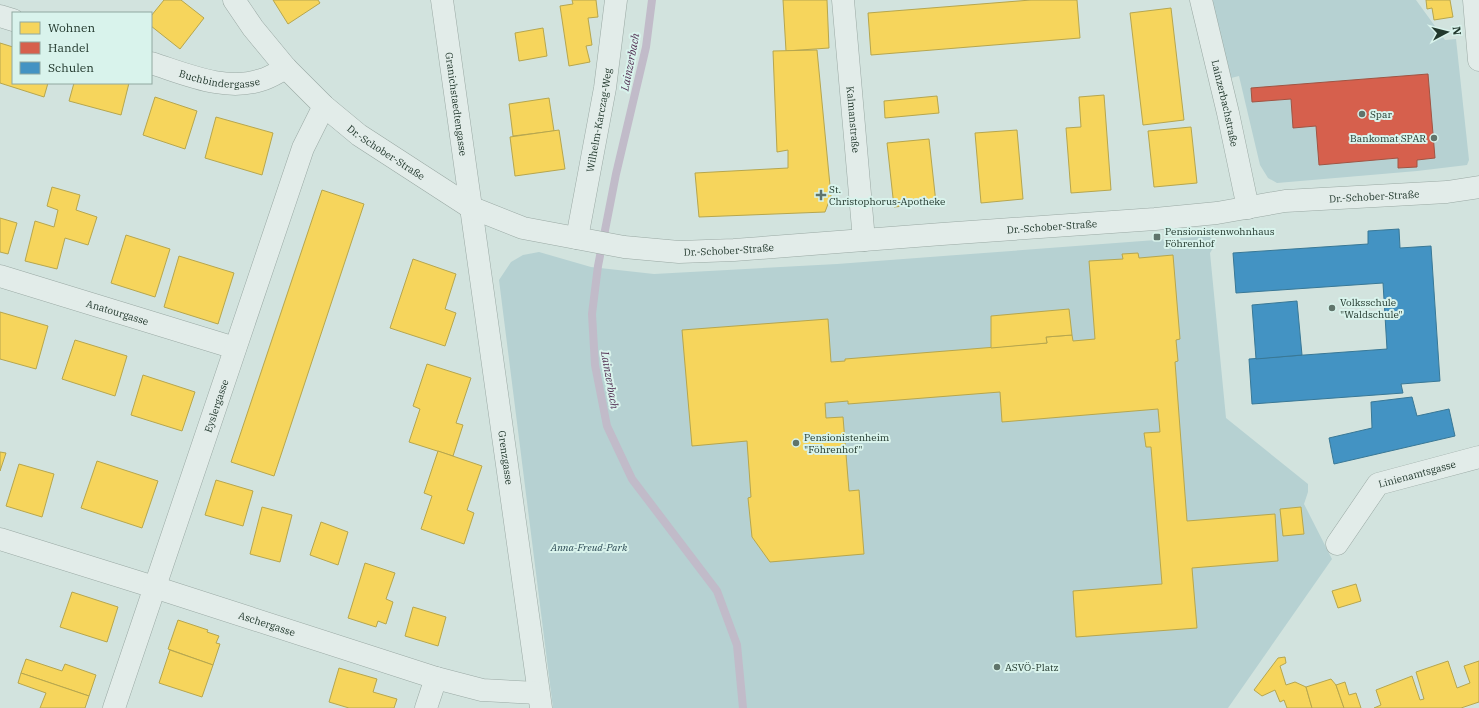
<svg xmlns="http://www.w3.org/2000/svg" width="1479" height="708" viewBox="0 0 1479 708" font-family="'IBM Plex Serif',serif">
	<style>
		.green { fill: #b6d1d2 }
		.homes { fill: #f6d55c; stroke: #b6a64e }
		.shops { fill: #d6604d; stroke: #a05443 }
		.schools { fill: #4393c3; stroke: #397896 }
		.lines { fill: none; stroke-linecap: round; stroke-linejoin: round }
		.stream { stroke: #c1bbc9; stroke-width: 8 }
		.minor-casing { stroke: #9aa9a4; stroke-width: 23 }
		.tertiary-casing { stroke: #9aa9a4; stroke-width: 23 }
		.minor { stroke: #e2ece9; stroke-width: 22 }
		.tertiary { stroke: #e2ece9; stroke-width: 22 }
		.poi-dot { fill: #60746b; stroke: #d9f3ec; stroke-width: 1.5 }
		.labels { text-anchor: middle; stroke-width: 4; stroke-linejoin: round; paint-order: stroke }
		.street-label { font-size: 10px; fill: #22382d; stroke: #d9f3ec }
		.poi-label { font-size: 10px; fill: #22382d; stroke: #d9f3ec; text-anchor: start }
		.park-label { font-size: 10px; font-style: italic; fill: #2a4853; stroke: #d9f3ec }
		.water-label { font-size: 11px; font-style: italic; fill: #553356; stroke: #d9f3ec }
	</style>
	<rect width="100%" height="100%" fill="#d2e3de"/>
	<g class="green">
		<path d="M1212,0H1416L1445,40L1456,39L1469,160L1467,165L1417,171L1277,183L1268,178L1260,165L1239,76L1231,78Z"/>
		<path d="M1209,236L1216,243L1210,253L1226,418L1308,484V492L1304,504L1332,559L1228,708H553L499,280L511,262L523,255L539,252L591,267L654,274L837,264Z"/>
	</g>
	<g class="homes">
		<path d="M164,0H181L204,18L180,49L151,26V16Z"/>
		<path d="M273,0H318L320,3L288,24Z"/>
		<path d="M572,0H596L598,17L588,18L592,45L586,46L590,62L569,66L560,6L573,4Z"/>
		<path d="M783,0H827L829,48L786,51Z"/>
		<path d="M1031,0H1077L1080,38L871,55L868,13Z"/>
		<path d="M1426,0H1450L1453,17L1434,20L1432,8L1427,9Z"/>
		<path d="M1171,8L1184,120L1143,125L1130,13Z"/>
		<path d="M543,28L547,56L519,61L515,33Z"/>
		<path d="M0,43L13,47V83H48L44,97L0,83Z"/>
		<path d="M817,50L831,196L825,212L699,217L695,173L788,168V150L777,152L773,51Z"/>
		<path d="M74,83H129L121,115L69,101Z"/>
		<path d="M1104,95L1111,190L1071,193L1066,128L1081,127L1079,97Z"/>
		<path d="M937,96L939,113L885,118L884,101Z"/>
		<path d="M155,97L197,111L185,149L143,135Z"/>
		<path d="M549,98L554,131L513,136L509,104Z"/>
		<path d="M216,117L273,133L262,175L205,158Z"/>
		<path d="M1191,127L1197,183L1154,187L1148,131Z"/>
		<path d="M559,130L565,169L515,176L510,137Z"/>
		<path d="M1017,130L1023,199L981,203L975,133Z"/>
		<path d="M929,139L936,203L894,207L887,143Z"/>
		<path d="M52,187L80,195L76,210L97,217L88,245L65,238L57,269L25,261L35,221L54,227L58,210L47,206Z"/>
		<path d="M322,190L364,204L274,476L231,462Z"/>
		<path d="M0,218L17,223L8,254L0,252Z"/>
		<path d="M126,235L170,249L155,297L111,283Z"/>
		<path d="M1138,253L1139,258L1173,255L1180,339L1176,340L1178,361L1175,362L1187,521L1275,514L1278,561L1192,568L1197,628L1076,637L1073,591L1162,584L1151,447H1146L1144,433L1160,432L1158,409L1002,422L1000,392L848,404V401L825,403L826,418L843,417L849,491L859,490L864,554L770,562L752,537L748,498L751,497L747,441L692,446L682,330L828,319L831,362L845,361V359L1047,343L1046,337L1072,335L1073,341L1095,339L1089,261L1123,259L1122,254Z"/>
		<path d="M179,256L234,273L218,324L164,307Z"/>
		<path d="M413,259L456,274L445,309L456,313L445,346L390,328Z"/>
		<path d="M1069,309L1072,335L1046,337L1047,343L991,348V316Z"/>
		<path d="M0,312L48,326L36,369L0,359Z"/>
		<path d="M75,340L127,356L115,396L62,379Z"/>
		<path d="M427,364L471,378L456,423L463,425L453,456L409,442L420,409L413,406Z"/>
		<path d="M143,375L195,392L182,431L131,415Z"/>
		<path d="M438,451L482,466L467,510L474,513L464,544L421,529L432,496L424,493Z"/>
		<path d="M0,452L6,453L0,471Z"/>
		<path d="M97,461L158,481L142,528L81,508Z"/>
		<path d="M19,464L54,474L42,517L6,506Z"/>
		<path d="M216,480L253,491L243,526L205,515Z"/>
		<path d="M262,507L292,515L280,562L250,554Z"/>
		<path d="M1301,507L1304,534L1283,536L1280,509Z"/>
		<path d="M321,522L348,532L338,565L310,555Z"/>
		<path d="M365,563L395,573L386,599L393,602L386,624L378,621L376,627L348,618Z"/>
		<path d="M1356,584L1361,601L1338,608L1332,591Z"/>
		<path d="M72,592L118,607L107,642L60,627Z"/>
		<path d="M413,607L446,617L438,646L405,636Z"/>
		<path d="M178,620L208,630L207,632L219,636L216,643L220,644L213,665L168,649Z"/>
		<path d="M170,650L213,665L202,697L159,683Z"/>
		<path d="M1285,657L1286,663L1280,666L1286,685L1295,682L1306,687L1312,708H1287L1284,700L1280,702L1275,690L1262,696L1254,690L1278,658Z"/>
		<path d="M26,659L62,671L65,664L96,675L89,696L21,673Z"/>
		<path d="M1448,661L1457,688L1470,683L1464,666L1479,661V702L1461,708H1374L1381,705L1376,690L1412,676L1420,700L1424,699L1416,672Z"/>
		<path d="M339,668L377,679L373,692L397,699L394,708H349L329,702Z"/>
		<path d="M21,673L89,696L85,708H40L46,693L18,683Z"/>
		<path d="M1331,679L1336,685L1344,708H1312L1306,687Z"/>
		<path d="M1345,682L1349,695L1356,693L1361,708H1344L1336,685Z"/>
	</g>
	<path class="shops" d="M1428,74L1435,158L1417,160V167L1398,168V158L1319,165L1316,126L1293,128L1291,99L1252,102L1251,88Z"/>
	<g class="schools">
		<path d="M1399,229L1400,248L1431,246L1440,381L1401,384L1403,393L1252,404L1249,359L1387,349L1383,283L1236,293L1233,253L1368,244V231Z"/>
		<path d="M1297,301L1302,355L1256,359L1252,305Z"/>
		<path d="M1412,397L1417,416L1449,409L1455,436L1334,464L1329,438L1372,428L1371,402Z"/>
	</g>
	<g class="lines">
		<path class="stream" d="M652,0L646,47L616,174L598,266L592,314L595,365L607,426L632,479L717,591L737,645L743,708"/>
		<g class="minor-casing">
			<g id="minor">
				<path id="s1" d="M442,0L541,708"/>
				<path id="s2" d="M843,0L864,240"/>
				<path id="s3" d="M1201,0L1228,113L1248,208"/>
				<path d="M0,16L13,20"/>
				<path id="s4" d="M151,63C186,74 225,92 261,80C270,78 278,72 286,68"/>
				<path id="s5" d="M577,238L605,88L616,0"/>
				<path id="s6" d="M0,276L235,348"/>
				<path id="s7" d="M0,539L154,587L436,678L482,690L538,693"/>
				<path id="s8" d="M1337,544L1378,484L1479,457"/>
				<path id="s9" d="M114,708L303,148L324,106"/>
				<path d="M426,708L436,678"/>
			</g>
		</g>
		<g class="tertiary-casing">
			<g id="tertiary">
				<path id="s10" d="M234,0L253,28L286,68L324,106L359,135L470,207L523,228L624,247L679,252L734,250L942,234L1155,219L1217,213L1285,201L1447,192L1479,187"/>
				<path d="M1474,0L1479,60"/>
			</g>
		</g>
		<use href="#minor" class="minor"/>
		<use href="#tertiary" class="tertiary"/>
	</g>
	<g class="poi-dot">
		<circle cx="1362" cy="114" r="4"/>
		<circle cx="1434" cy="138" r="4"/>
		<path d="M819 189h4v4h4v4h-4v4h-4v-4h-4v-4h4z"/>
		<rect x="1153" y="233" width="8" height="8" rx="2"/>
		<circle cx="1332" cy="308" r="4"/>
		<circle cx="796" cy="443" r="4"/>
		<circle cx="997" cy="667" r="4"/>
	</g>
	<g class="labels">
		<g class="street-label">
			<text dy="4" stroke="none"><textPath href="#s4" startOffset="71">Buchbindergasse</textPath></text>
			<text dy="4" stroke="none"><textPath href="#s1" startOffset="105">Granichstaedtengasse</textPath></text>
			<text dy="4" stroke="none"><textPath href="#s3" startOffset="106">Lainzerbachstraße</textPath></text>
			<text dy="4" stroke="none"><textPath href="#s5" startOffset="120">Wilhelm-Karczag-Weg</textPath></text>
			<text dy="4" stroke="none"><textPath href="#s2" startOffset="120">Kalmanstraße</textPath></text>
			<text dy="4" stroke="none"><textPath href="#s10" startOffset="217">Dr.-Schober-Straße</textPath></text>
			<text dy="4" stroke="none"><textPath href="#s10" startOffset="1230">Dr.-Schober-Straße</textPath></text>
			<text dy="4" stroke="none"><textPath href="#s10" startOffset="906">Dr.-Schober-Straße</textPath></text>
			<text dy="4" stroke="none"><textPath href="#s10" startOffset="582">Dr.-Schober-Straße</textPath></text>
			<text dy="4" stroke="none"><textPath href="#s6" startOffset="123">Anatourgasse</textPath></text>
			<text dy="4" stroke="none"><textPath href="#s9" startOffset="319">Eyslergasse</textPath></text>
			<text dy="4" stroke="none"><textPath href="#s1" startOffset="462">Grenzgasse</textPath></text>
			<text dy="4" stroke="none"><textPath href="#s8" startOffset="113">Linienamtsgasse</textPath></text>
			<text dy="4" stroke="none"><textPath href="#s7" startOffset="280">Aschergasse</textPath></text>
		</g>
		<g class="poi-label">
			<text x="1370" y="118">Spar</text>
			<text x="1426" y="142" text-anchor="end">Bankomat SPAR</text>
			<text x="829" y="193">St.<tspan x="829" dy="12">Christophorus-Apotheke</tspan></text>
			<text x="1165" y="235">Pensionistenwohnhaus<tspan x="1165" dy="12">Föhrenhof</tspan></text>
			<text x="1340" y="306">Volksschule<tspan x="1340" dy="12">"Waldschule"</tspan></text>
			<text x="804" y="441">Pensionistenheim<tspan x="804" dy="12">"Föhrenhof"</tspan></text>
			<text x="1005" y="671">ASVÖ-Platz</text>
		</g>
		<g class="park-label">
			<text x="589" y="551">Anna-Freud-Park</text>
		</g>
		<g class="water-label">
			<text transform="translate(630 62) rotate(-79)" y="4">Lainzerbach</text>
			<text transform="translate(610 380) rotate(80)" y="4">Lainzerbach</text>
		</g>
	</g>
	<rect x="12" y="12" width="140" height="72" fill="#d9f3ec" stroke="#90a8a0"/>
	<rect x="20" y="22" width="20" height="12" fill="#f6d55c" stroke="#90a8a0"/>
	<text x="48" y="32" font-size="12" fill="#22382d">Wohnen</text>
	<rect x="20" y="42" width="20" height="12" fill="#d6604d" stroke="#90a8a0"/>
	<text x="48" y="52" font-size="12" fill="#22382d">Handel</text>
	<rect x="20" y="62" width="20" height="12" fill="#4393c3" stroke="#90a8a0"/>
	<text x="48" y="72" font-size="12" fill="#22382d">Schulen</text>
	<g transform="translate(1447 32) rotate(83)" stroke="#d9f3ec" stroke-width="3" paint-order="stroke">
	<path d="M0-3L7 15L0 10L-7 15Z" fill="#22382d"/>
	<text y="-6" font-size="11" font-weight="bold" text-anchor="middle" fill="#22382d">N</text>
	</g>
</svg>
